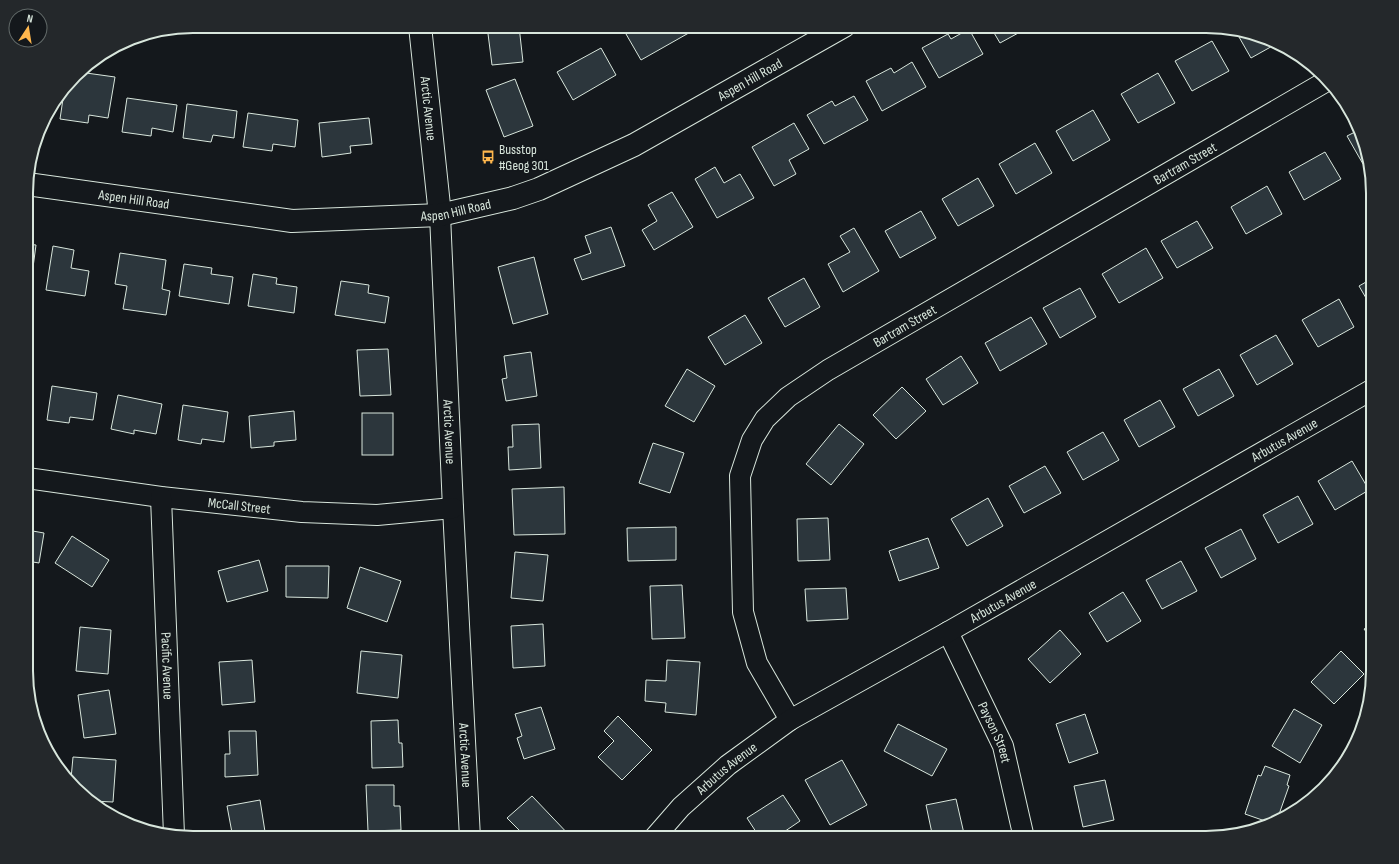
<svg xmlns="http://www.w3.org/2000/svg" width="1399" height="864" viewBox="0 0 1399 864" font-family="'Sofia Sans Condensed',sans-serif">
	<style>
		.building { fill: #2c363c; stroke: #d8e6dc }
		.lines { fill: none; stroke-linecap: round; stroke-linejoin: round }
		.street-casing { stroke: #d8e6dc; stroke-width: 22 }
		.secondary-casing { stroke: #d8e6dc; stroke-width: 24 }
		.street { stroke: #14181c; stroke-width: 20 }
		.secondary { stroke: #14181c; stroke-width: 22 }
		.labels { text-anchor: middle; stroke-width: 3; stroke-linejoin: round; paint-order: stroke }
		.street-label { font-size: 14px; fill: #d8e6dc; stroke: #14181c }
		.poi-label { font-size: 14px; fill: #d8e6dc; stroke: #14181c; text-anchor: start }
		.rim { fill: none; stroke: #d8e6dc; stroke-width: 2 }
	</style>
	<rect width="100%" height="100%" fill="#14181c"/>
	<g class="building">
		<path d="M487,26H519L523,62L492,65Z"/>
		<path d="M639,26H692L694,30L641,60L626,34Z"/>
		<path d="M990,26H1031L1000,43Z"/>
		<path d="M969,29L983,54L939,78L922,48L948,34L951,39Z"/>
		<path d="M1235,30L1250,32L1276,44L1251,58Z"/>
		<path d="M1212,41L1229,71L1192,91L1175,61Z"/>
		<path d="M601,48L616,75L573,100L557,72Z"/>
		<path d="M912,62L926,87L882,111L866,81L891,68L894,73Z"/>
		<path d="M79,72L115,77L108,118L89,115L88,123L60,119L64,92Z"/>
		<path d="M1158,73L1175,103L1138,123L1121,94Z"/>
		<path d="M515,79L533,126L504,137L486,90Z"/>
		<path d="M854,96L868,120L824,144L807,115L832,101L835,106Z"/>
		<path d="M127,98L177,105L173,132L152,128L151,136L122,132Z"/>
		<path d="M187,104L237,111L234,138L213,135L211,142L183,138Z"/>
		<path d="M1093,110L1110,140L1073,161L1056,131Z"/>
		<path d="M248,113L298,120L295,147L273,144L272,151L243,147Z"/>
		<path d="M369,118L372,144L350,146L351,153L322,157L319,123Z"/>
		<path d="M794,123L809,149L789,160L796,174L774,186L752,147Z"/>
		<path d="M1357,131L1367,162L1363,164L1347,136Z"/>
		<path d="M1035,143L1052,173L1016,194L999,164Z"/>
		<path d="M1325,152L1341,179L1304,200L1289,172Z"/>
		<path d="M715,167L724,183L740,174L754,198L717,218L695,179Z"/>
		<path d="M978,178L994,206L958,226L942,199Z"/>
		<path d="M1267,186L1282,214L1246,234L1231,207Z"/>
		<path d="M672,192L693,227L654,250L642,230L657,221L648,205Z"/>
		<path d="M921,211L936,238L900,258L885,231Z"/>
		<path d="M1197,221L1213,248L1177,268L1161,241Z"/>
		<path d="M611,227L625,266L582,280L574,259L591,253L585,236Z"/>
		<path d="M854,228L879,271L843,292L828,264L850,252L840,236Z"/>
		<path d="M27,244L36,245L30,290L27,289Z"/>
		<path d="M53,246L74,250L71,268L89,271L85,296L46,290Z"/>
		<path d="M1146,248L1163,278L1119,303L1102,274Z"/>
		<path d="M120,253L166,260L162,289L170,291L166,315L123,309L127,286L115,284Z"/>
		<path d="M534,257L548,314L513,324L498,267Z"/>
		<path d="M184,264L212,268L211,274L233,277L229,304L179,296Z"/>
		<path d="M253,274L277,278L276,284L297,287L294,313L248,306Z"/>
		<path d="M804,278L820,307L785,327L768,298Z"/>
		<path d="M1373,278V310L1359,286Z"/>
		<path d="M341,281L369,285L368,293L389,297L385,323L335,315Z"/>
		<path d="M1080,288L1096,317L1060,338L1043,308Z"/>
		<path d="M1339,299L1354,327L1318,347L1302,320Z"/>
		<path d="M745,315L762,343L725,365L708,337Z"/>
		<path d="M1031,317L1047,344L1000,371L985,343Z"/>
		<path d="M1276,335L1293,364L1257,385L1240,355Z"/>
		<path d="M388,349L391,395L360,396L357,350Z"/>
		<path d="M531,352L537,396L506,401L502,379L507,378L504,356Z"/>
		<path d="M961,356L978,383L943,405L926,379Z"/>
		<path d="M687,369L715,386L694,422L665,406Z"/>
		<path d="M1219,369L1234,396L1198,416L1183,389Z"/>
		<path d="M52,386L97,393L93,420L70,417L69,423L47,420Z"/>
		<path d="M902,387L926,411L896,439L873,415Z"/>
		<path d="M118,395L162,404L156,434L134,430V434L111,429Z"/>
		<path d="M1160,400L1175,427L1139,447L1124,420Z"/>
		<path d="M183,405L228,412L224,442L202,439L201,444L178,440Z"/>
		<path d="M294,411L296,440L274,442V446L251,448L249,416Z"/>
		<rect x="362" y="413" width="31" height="42"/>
		<path d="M539,424L541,468L509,470L508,447H513L512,425Z"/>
		<path d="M839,424L864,444L831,485L806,464Z"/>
		<path d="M1103,432L1119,460L1083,480L1067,452Z"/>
		<path d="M653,443L684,453L670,493L639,483Z"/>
		<path d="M1352,461L1369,490L1335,510L1318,481Z"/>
		<path d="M1045,466L1061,493L1024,513L1009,486Z"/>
		<path d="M564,487L565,534L514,535L512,489Z"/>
		<path d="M1298,496L1313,524L1278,543L1263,515Z"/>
		<path d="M988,498L1003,526L967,546L951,519Z"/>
		<path d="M828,518L830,560L798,561L797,519Z"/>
		<path d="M676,527V560L628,561L627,528Z"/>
		<path d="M1241,529L1256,559L1221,578L1205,548Z"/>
		<path d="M27,530L44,533L39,563L27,561Z"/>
		<path d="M72,536L109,560L92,587L55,563Z"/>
		<path d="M928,538L939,568L899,581L889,551Z"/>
		<path d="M515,552L548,555L543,601L511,598Z"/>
		<path d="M259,560L268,591L227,602L218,571Z"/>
		<path d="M1181,561L1197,591L1162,609L1146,580Z"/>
		<path d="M286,566H329L328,598L286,597Z"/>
		<path d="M360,567L401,581L387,622L347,608Z"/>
		<path d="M682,585L685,638L652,639L650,586Z"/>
		<path d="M846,588L848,619L807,621L805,589Z"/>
		<path d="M1123,592L1141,621L1107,642L1089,613Z"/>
		<path d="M543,624L545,666L513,668L511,626Z"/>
		<path d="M1373,624V641L1364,629Z"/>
		<path d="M80,627L111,630L108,674L76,671Z"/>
		<path d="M1060,630L1081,654L1050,683L1028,659Z"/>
		<path d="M361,651L402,655L398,698L357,693Z"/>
		<path d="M1341,651L1364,674L1334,704L1311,682Z"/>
		<path d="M252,660L255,702L222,705L219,662Z"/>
		<path d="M667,660L700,662L696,715L665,712L666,703L645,701L646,680L666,681Z"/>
		<path d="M109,690L116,734L84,738L78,695Z"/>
		<path d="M541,707L555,749L524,759L517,738L522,736L515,714Z"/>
		<path d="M1294,709L1322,725L1300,763L1272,746Z"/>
		<path d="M1085,714L1098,753L1069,763L1056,724Z"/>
		<path d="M618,716L652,750L622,780L598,757L614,741L604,731Z"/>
		<path d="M398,720L399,743H402L403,767L372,768L371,721Z"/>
		<path d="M898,724L947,749L932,776L884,751Z"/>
		<path d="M229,731H256L258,775L225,777V754H230Z"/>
		<path d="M73,757L116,760L113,802L91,801L71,779Z"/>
		<path d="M842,760L867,805L830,825L805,780Z"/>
		<path d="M1265,766L1290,775L1287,785L1289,786L1277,820L1268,822L1245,814L1258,775L1261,776Z"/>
		<path d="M1105,780L1114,820L1083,827L1074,786Z"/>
		<path d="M366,785H394V806H400L401,830L368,831Z"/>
		<path d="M783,795L800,821L775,838H760L747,818Z"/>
		<path d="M532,796L572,838H527L507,818Z"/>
		<path d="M956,799L965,838H933L926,805Z"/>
		<path d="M260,800L266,838H233L227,806Z"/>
	</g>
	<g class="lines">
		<g class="street-casing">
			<g id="street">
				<path id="s1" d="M440,215L453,508L470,838"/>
				<path id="s2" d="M27,478L161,497L302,512L377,515L453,508"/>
				<path id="s3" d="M161,497L174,835"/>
				<path id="s4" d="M948,632L1003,746L1024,838"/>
				<path id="s5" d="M790,720L757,663L743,612L740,476L752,440L765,419L788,397L828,370L1325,82"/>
				<path id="s6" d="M654,838L681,807L728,765L790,720L948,632L1373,389"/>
			</g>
		</g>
		<g class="secondary-casing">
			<g id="secondary">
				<path id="s7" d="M420,26L440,215"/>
				<path id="s8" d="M27,184L292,221L440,215L513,198L539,189L634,145L844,26"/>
			</g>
		</g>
		<use href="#street" class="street"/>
		<use href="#secondary" class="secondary"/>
	</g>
	<defs>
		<g id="bus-bare" transform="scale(1.08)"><path d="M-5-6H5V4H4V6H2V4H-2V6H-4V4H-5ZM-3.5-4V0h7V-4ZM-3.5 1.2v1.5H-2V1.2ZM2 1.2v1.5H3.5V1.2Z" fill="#ffb74d" stroke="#14181c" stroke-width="2.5" paint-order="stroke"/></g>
	</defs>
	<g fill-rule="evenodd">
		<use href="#bus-bare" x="488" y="157"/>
	</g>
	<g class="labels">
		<g class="street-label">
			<text dy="5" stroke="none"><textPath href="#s8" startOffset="756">Aspen Hill Road</textPath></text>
			<text dy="5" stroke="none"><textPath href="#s7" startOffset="83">Arctic Avenue</textPath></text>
			<text dy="5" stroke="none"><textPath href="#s5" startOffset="810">Bartram Street</textPath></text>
			<text dy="5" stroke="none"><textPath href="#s8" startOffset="108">Aspen Hill Road</textPath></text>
			<text dy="5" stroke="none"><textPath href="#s8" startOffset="432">Aspen Hill Road</textPath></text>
			<text dy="5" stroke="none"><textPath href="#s5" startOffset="486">Bartram Street</textPath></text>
			<text dy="5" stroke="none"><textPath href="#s1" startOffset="217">Arctic Avenue</textPath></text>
			<text dy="5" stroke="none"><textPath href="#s6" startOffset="749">Arbutus Avenue</textPath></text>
			<text dy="5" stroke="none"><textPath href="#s2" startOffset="214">McCall Street</textPath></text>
			<text dy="5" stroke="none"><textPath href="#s6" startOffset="425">Arbutus Avenue</textPath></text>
			<text dy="5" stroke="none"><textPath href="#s3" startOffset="169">Pacific Avenue</textPath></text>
			<text dy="5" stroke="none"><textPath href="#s4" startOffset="111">Payson Street</textPath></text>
			<text dy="5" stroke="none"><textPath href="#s1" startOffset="541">Arctic Avenue</textPath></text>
			<text dy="5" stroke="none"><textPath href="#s6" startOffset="101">Arbutus Avenue</textPath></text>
		</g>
		<g class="poi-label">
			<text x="499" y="154">Busstop<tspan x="499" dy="16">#Geog 301</tspan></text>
		</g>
	</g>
	<path d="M0 0H1399V864H0ZM193 33H1206A160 160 0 0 1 1366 193V671A160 160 0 0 1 1206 831H193A160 160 0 0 1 33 671V193A160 160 0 0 1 193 33Z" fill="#24282b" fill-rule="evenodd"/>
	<path class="rim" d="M193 33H1206A160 160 0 0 1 1366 193V671A160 160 0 0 1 1206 831H193A160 160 0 0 1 33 671V193A160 160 0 0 1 193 33Z"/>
	<g transform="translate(28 28) rotate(12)"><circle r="19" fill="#14181c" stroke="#626a69"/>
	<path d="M0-3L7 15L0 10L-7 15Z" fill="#ffb74d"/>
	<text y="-6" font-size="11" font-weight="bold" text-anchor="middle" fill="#d8e6dc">N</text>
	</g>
</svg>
